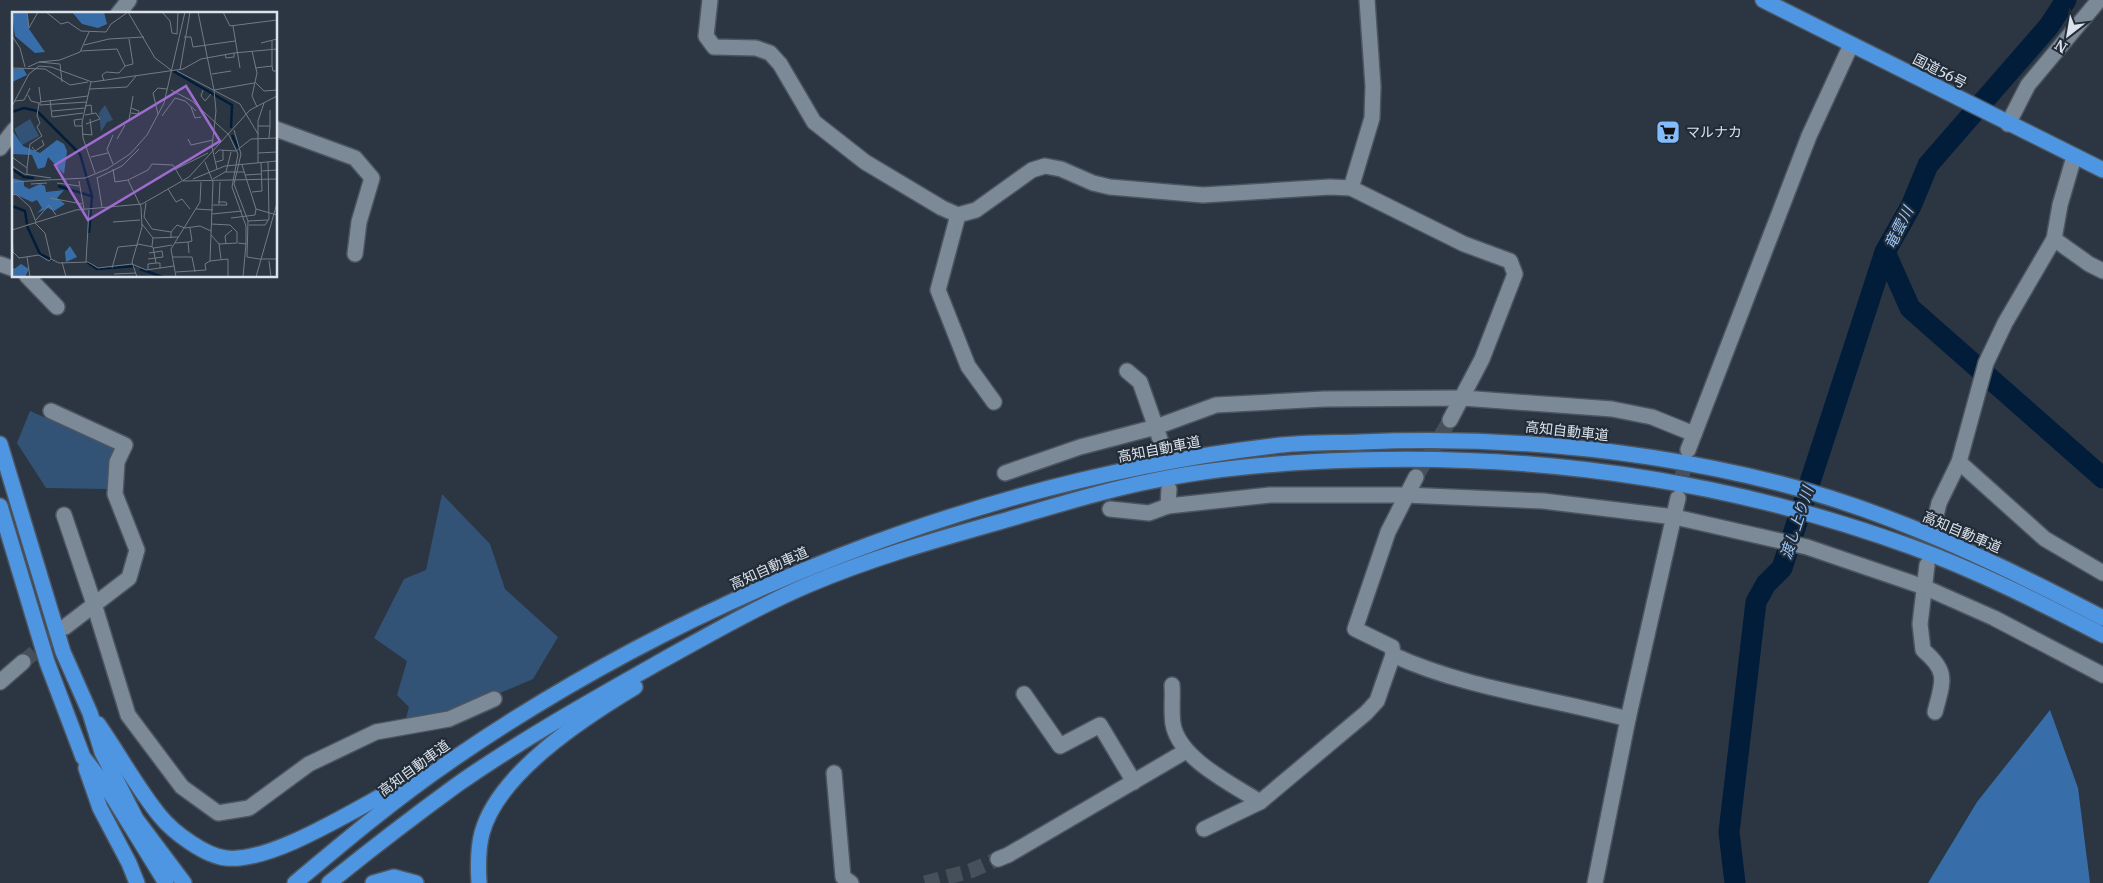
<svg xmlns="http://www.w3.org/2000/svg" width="2103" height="883" viewBox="0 0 2103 883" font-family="Merriweather,'Noto Sans JP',serif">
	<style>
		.green { fill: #335376 }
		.forest { fill: #376ea9 }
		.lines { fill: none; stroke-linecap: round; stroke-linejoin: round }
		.river { stroke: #011d3a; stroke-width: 21 }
		.minor-tunnel { stroke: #46505b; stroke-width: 15; stroke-dasharray: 15 8; stroke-linecap: butt }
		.minor-casing { stroke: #4b545f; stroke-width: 18 }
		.highway-casing { stroke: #4b545f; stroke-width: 18 }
		.minor { stroke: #7c8997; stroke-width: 15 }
		.highway { stroke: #4f96e2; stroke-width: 15 }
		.labels { text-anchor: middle; stroke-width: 4.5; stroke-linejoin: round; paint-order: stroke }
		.street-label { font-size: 14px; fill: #dce2ea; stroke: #212c38 }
		.poi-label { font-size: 14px; fill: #dce2ea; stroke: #212c38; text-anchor: start }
		.water-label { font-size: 15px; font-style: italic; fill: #9bc7f8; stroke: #212c38 }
		.inset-river { fill: none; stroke: #011d3a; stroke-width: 2.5 }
		.inset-road { fill: none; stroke: #727b85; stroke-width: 1 }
		.view { fill: #9d6cce; fill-opacity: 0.15; stroke: #9d6cce; stroke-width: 2.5 }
		.inset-edge { fill: none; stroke: #dce2ea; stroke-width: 2.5 }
	</style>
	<rect width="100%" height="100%" fill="#2b3642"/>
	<g class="green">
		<path d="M30,411L117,449L108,489L46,488L17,443Z"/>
		<path d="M442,494L490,544L505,589L558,637L533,679L472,705L405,722L409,707L397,695L407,661L374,638L404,579L426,570Z"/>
	</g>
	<path class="forest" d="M2050,710L2078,788L2090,883H1928L1977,802Z"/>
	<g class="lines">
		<g class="river">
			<path d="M1885,252L1910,308L2103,478"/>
			<path d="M1735,883L1729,832L1756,602L1766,584L1782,568L1885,252L1911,206L1928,165L2049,26L2066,0"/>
		</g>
		<g class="minor-tunnel">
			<path d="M1161,442L1167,475"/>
			<path d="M1416,477L1450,420"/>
			<path d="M1678,498L1687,451"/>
			<path d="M23,662L65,627"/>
			<path d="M925,883L970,871L998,859"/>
		</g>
		<g class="minor-casing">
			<g id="minor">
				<path d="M710,0L706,36L714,47L756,48L770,53L780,64L814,122L865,162L942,208L958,215L976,210L1032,170L1045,166L1061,169L1093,183L1110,187L1203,195L1330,187L1351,188L1464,244L1510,261L1515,274L1482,359L1450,420"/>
				<path d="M118,14L129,0"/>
				<path d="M2008,124L2028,85L2099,0"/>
				<path d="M276,129L355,158L372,178L359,222L355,254"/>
				<path d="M0,148L14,130"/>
				<path d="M1351,188L1372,118L1373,86L1367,0"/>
				<path d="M958,215L938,290L968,366L994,402"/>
				<path d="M2054,239L2089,264L2103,271"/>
				<path d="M0,264L14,269"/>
				<path d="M27,276L57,307"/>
				<path d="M1127,371L1140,382L1161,442"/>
				<path d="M51,411L125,445L117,462L115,494L137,550L129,578L65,627"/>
				<path d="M1688,450L1809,136L1851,45"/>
				<path d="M1959,462L2045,539L2103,573"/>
				<path d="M1005,473L1080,447L1156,427L1216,405L1324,399L1463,398L1612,409L1652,417L1694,434"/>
				<path d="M1168,506L1169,489"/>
				<path d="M1110,509L1149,513L1168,506L1270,495H1405L1543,501L1675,517L1807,547L1924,587L1994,618L2103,675"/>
				<path d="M64,515L94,604L128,715L182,787L218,813L249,808L309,764L376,732L449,719L494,699"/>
				<path d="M1934,524L1939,503L1959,462L1986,363L2005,323L2054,239L2060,205L2074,157"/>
				<path d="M1927,565L1920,624L1923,650C1949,672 1943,681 1935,712"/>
				<path d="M1393,655C1464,688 1551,698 1628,719"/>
				<path d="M0,682L23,662"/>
				<path d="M1172,685C1173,697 1171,711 1173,724C1179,759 1232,784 1260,802"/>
				<path d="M1024,694L1060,746L1100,725L1134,782"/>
				<path d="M834,773L843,877L851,883"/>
				<path d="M1204,829L1260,802L1366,713L1377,701L1393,655L1392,647L1355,629L1388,532L1416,477"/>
				<path d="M998,859L1008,855L1186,751"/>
				<path d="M1595,883L1628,719L1678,498"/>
			</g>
		</g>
		<g class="highway-casing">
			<g id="highway">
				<path d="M1763,0L2103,170"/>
				<path d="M0,444L63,652L90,713L102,752L136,819L184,883"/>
				<path d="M0,506L47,662L83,757L108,789L166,883"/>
				<path d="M98,724C119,754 137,788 160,816C173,832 205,856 226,858C276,864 373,797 421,775"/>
				<path d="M86,768L100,808L129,863L137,883"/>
				<path d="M295,883C345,841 395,799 449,762C688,597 984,480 1273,446C1302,442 1332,443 1361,442C1501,436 1643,449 1778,483C1892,512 2000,564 2103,618"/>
				<path d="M329,883C371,849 414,816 458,784C524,738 594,699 663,660C710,634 759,606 808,585C869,559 935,540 999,522C1048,508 1097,492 1147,482C1216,467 1286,462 1356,460C1546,454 1733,482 1912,547C1978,571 2041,603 2103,635"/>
				<path d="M373,883L394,877L416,883"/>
				<path d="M479,883C478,867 478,848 482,833C498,773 585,717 635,687"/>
			</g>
		</g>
		<use href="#minor" class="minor"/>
		<use href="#highway" class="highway"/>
	</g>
	<defs>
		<g id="supermarket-square" transform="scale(1.25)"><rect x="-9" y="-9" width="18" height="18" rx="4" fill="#83bcfb" stroke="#212c38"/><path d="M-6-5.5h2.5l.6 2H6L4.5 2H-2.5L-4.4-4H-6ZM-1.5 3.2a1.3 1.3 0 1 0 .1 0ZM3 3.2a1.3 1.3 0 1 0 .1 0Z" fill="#111"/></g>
	</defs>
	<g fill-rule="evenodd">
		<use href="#supermarket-square" x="1668" y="132"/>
	</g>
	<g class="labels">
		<g class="street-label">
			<text transform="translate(1940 71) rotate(27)" y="5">国道56号</text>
			<text transform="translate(1567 431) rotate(6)" y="5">高知自動車道</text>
			<text transform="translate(1159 449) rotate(-11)" y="5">高知自動車道</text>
			<text transform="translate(1962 532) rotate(23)" y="5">高知自動車道</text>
			<text transform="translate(769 568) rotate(-24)" y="5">高知自動車道</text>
			<text transform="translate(414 768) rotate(-36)" y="5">高知自動車道</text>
		</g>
		<g class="poi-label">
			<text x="1686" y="137">マルナカ</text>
		</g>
		<g class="water-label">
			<text transform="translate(1899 228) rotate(-63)" y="5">竜雲川</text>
			<text transform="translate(1797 523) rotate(-72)" y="5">渡し上り川</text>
		</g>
	</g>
	<g transform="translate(12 12)">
		<rect width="265" height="265" fill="#2b3642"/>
		<path d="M93,93L101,108L95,110L89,120L87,101ZM18,107L27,124L10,133L2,117Z" fill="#335376"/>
		<path d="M0,0H15L17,17L33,40L23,41L3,24ZM60,0H92L95,12L86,16L70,12ZM11,56L15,63L0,70V57ZM0,118L11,134L28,141L45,128L52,132L55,139L52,162L36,145L33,155L26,157L20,143L0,142ZM0,166L12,169V174L17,177L28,172L33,174L34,180L52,178L45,186L53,192L42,199L36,196L25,201L30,196L25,188L20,190L0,181ZM58,234L65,245L54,250L53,240ZM9,252L17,257L13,265H0V254L2,257Z" fill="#376ea9"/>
		<path class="inset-river" d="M161,59L220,93L219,116M0,100L12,96L25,99L68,142L80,184L77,221M220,123L227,138M0,157L12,165L22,166M46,174L79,184M0,194L13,199L15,212M15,214L28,242L40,248M75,250L85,257L123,254M128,257L151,265"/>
		<path class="inset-road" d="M15,0L17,16L26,0M34,0L49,12M116,0L143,46L159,58M150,0L158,9L160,21L165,22M186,0L202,78L204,99L200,135L205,157M211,0L218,14L265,8M49,12L56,10L69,19L94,20M221,14L228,56M94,20L99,12L116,0M165,22L166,0M0,24L8,36L13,55M172,25H179L181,35L223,29M260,29V54L261,59H265M249,31L265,27M72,33L97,27L132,25M69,39L105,37L113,54M240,39L245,61L240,84L245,95M213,42L214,46L222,45V41M27,50L48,48L68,40L77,20M16,55L27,50L48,52L50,70M0,56L33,57L58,73L76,70M243,56L260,54M168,58L178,0M165,59L228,92L246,122M200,62L219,59M92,69L90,63L94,60L107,61L113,54L121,52L117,27M79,70L70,111L71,126L83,161M243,70L252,79L265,78M27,75L29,90M78,77L115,75L124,64M159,78L180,89L217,123M191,78L189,84L193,89L199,82M202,78L242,71M38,88L40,105L71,101M3,89L12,88L18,76M75,90L28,93V90L76,84M0,94L17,62L27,54L39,55L80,70L171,57L189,47L222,41L265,37M73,94L79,93L80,102M179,95L183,106L189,105M258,98V114M40,99L73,96M119,101L126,102L127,99L119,96M146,102L141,81L146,76L155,77M73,103L84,101L88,107L74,112M150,104L163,86L173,89L184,99M117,108L121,84M70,114H63L62,108L70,107M246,114H258L257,126M222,118L229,142L222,172L236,209L235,245L247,247M70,122L80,123L78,107M101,123L95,137L101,152M217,123L226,142L220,175L234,214V232L226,231M105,127L113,113M176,127L179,133L201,128M20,135L23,139L32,133L30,128M246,141L265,140M203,142L207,138L224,139L239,127L265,126M0,145L15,156V162M79,145L96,141M193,150L201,170L198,249M204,150L211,148V138M246,151V109L252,91M0,154L12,162L39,166M15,156L18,132L30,124L25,115L28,111L25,104L27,91L19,89L16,83M101,157L103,170L116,168L136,158L140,152L161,153L170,168M164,157L196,141M249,159L265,158M214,160L219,140M233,163L249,162M85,165L90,195M85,166L110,154L127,137M181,167L213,154L265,149M201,167L213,160H232M116,168L129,195L130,215L120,250L125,265M67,169L72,197M171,169L265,167M0,170L73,166L95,157L118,142L135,123L152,91L173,0M45,171L67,174M19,172L35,171M156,177L164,190L170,187L178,197M240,180L250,179L249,150M0,182L5,183L18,195L24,210M38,186L70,192M134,191L132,205L140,217L159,220M207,192L208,170M201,193H215L214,190H206M184,197L201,198M244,197L265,203M200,202L230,199M219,206L243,203L244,197L230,153M24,208L37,193L44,203M236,209L256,208M101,210L128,208M23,211L33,221L39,247M130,212L141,226M199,212L218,213L225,220V231L207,232M237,213H253L257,207L256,150M0,218L64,198L130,192L177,165L238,98L265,84M199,223L207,232L209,247M0,224L1,240M159,226V220L165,213L173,216L188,214L199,219M176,230L180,229L178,216M163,231L176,230L177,241M126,232L141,235L144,251M214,232L213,224L220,218M140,234L141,226L166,225M142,236L160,233M1,240L7,246L27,243L37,249L39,247L47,251L76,250L86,256L120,252L134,258L162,254M15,245L18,265M161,245H180L183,260M136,247L151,245L150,239L137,241M247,247H265M257,249L259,265M50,250L54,265M74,250L77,198M100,256L106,235L126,233M136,257V252L144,251H148V256M164,260L194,258L193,252L198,249L216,247V265M102,262L124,261M164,265L159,237L188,190L189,170M231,265L234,232M244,265L265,191"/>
		<path class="view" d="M174,74L208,129L76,208L43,153Z"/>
		<rect width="265" height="265" class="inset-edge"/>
	</g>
	<g transform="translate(2068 35) rotate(211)" stroke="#212c38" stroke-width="4" paint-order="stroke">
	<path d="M0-4L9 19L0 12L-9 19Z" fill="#dce2ea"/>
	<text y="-8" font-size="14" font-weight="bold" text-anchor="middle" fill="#dce2ea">N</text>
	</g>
</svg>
